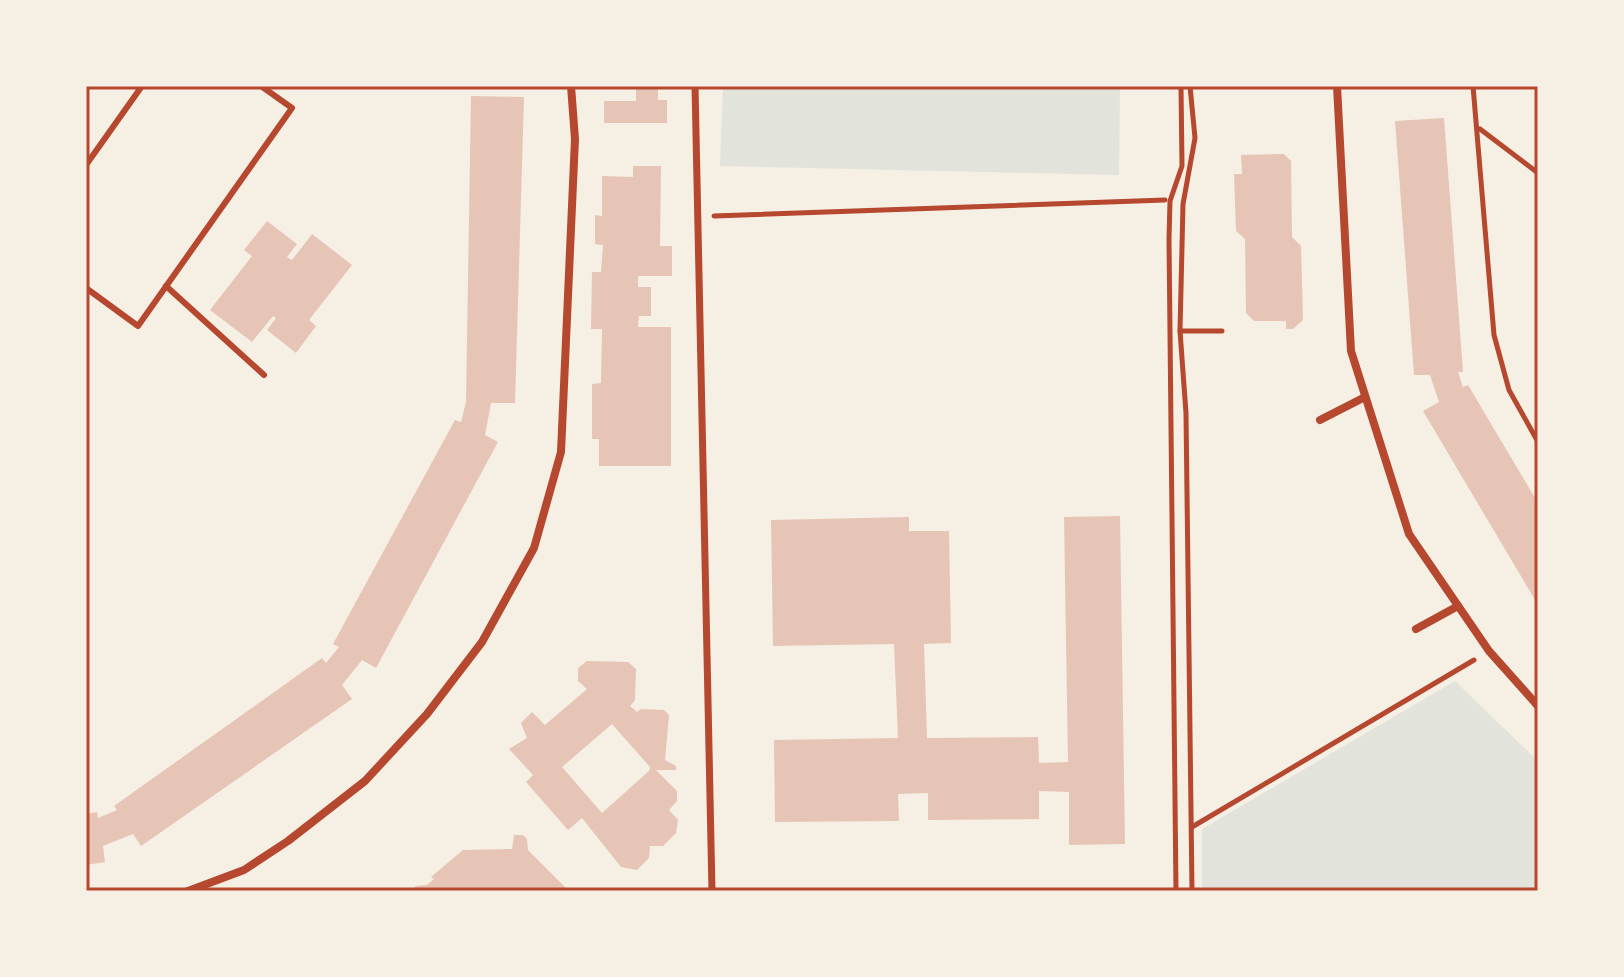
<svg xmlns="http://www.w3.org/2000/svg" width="1624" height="977" viewBox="0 0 1624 977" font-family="Ubuntu,sans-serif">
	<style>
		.green { fill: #e2e4dc }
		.building { fill: #e6c5b7; fill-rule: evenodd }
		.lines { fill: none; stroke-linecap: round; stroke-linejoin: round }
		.path { stroke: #b5482f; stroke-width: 5 }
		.service { stroke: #b5482f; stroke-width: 6 }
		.pedestrian { stroke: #b5482f; stroke-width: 7 }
		.minor { stroke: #b5482f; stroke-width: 8 }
		.neatline { fill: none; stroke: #b5482f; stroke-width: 3 }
	</style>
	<rect width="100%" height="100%" fill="#f6efe4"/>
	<g class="green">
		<path d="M723,86H1120L1119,175L720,166Z"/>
		<path d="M1455,681L1538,761V891H1202V829Z"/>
	</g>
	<g class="building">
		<path d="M636,86H658V100H667V123H604V101H636Z"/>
		<path d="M471,96L524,97L515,403H491L485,435L498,442L376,668L362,660L342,685L352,699L141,846L133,834L103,846L105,862L86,865V814L97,812L98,818L117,810L114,806L322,658L326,663L339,647L333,644L455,420L461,422L466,402Z"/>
		<path d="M1444,118L1463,372H1458L1463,387L1468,385L1538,503V605L1423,411L1439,402L1430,375H1414L1395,121Z"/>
		<path d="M1284,154L1291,161L1292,237L1301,246L1303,320L1293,329H1286V321H1254L1246,313L1245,239L1236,231L1234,174H1242L1241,155Z"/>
		<path d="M633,166H661L660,246H672V276H638V287H651V316H639L638,327H671V466H599V439H592V384L601,383L602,329H591L592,272H601L603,245L595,244V215L602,216V176L633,177Z"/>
		<path d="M267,221L297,244L287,257L292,260L312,234L352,265L309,320L316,326L296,353L267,330L276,318L273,316L252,342L210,310L252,256L244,250Z"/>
		<path d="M1120,516L1125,844L1069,845V792L1039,791V819L928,820V793L898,794L899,821L775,822L774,740L898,738L894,644L773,646L771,520L909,517V531H949L951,643L924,644L927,738L1038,737L1039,763L1068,762L1064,517Z"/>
		<path d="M587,661L628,662L636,669L635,700L630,706L637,712L641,709L664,710L669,715L665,760L676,766V770H656L677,791V801L669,810L678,820L676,833L663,846H650L649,858L637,870L621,867L582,818L568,830L526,782L533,775L509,749L527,738L521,723L532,712L545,725L587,689L578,681V668ZM612,724L650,767L649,771L602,813L562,767Z"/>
		<path d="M514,835H523L527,839L528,850L569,891H411L416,886L427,885L434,879L431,877L463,850L512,849Z"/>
	</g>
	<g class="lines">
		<g class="path">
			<path d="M1190,86L1195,138L1183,204L1180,331L1186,413L1192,891"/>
			<path d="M1473,86L1494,335L1509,390L1538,442"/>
			<path d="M1480,129L1538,173"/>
			<path d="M714,216L1165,200"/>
			<path d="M1180,331H1222"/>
			<path d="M1192,827L1474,660"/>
			<path d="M1176,891L1169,239L1170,201L1182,166L1181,86"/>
		</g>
		<g class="service">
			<path d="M86,165L142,86"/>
			<path d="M166,286L264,375"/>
			<path d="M86,288L138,326L292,108L261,86"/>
		</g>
		<path class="pedestrian" d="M695,86L712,891"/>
		<g class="minor">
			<path d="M1337,86L1351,351L1409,534L1489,651L1538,706"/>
			<path d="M1320,420L1365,397"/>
			<path d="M1416,629L1458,606"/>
			<path d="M188,891L244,870L288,841L365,781L427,714L482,642L534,548L561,452L575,139L571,86"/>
		</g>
	</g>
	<rect width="1624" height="977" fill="none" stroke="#f6efe4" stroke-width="176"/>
	<rect x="88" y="88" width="1448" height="801" class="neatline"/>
</svg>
